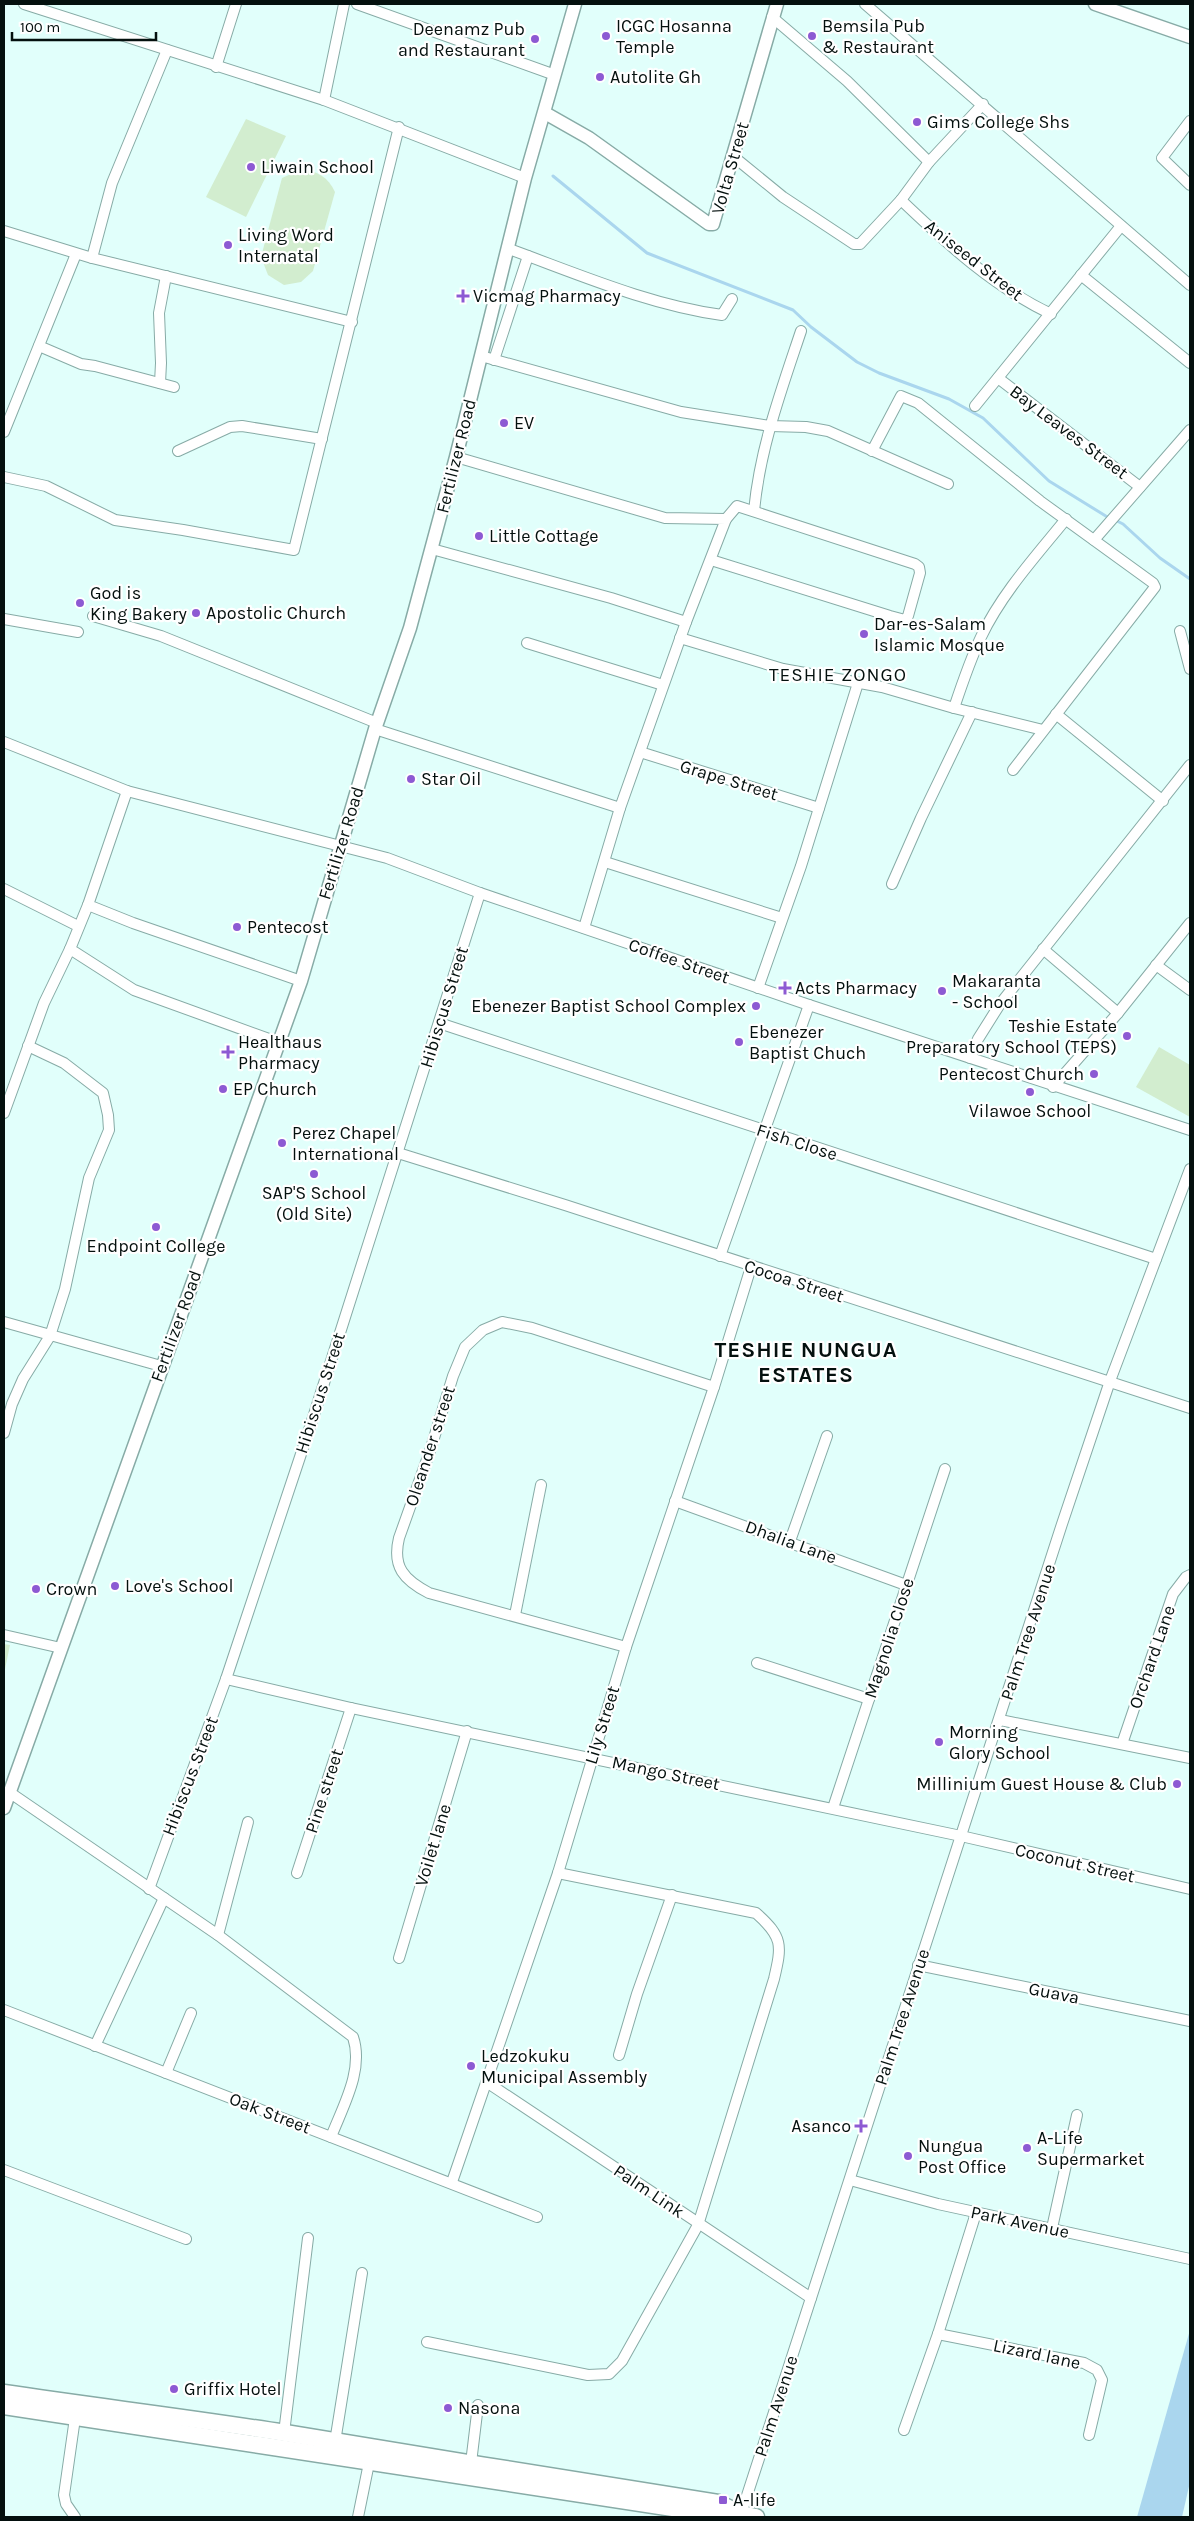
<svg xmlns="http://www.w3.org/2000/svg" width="1194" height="2521" viewBox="0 0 1194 2521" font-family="Karla,sans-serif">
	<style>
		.green { fill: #d2edcf }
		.water { fill: #aad6ee }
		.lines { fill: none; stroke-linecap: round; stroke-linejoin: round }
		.stream { stroke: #aad6ee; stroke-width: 3 }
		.minor-casing { stroke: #87aba6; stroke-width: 12 }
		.tertiary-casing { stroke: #87aba6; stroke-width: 15 }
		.primary-casing { stroke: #87aba6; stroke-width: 19 }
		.minor { stroke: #fff; stroke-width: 10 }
		.tertiary { stroke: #fff; stroke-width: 12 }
		.primary { stroke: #fff; stroke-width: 16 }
		.poi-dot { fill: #8d5ad3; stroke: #fff; stroke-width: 2 }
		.labels { text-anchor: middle; stroke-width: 4.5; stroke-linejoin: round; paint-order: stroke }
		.poi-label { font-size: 18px; fill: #04100e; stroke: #fff; text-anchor: start }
		.street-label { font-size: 18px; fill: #04100e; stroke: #fff }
		.neighbourhood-label { font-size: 19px; letter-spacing: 1px; fill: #04100e; stroke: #fff }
		.district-label { font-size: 22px; font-weight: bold; letter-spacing: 1px; fill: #04100e; stroke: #fff }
	</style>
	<rect width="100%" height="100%" fill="#e1fffb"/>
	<g class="green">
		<path d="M246,119L286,136L246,217L206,197Z"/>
		<path d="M300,170C317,170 328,177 335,192L313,271L301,282L284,285L268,275L261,257L282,178Z"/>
		<path d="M1159,1047L1190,1065V1117L1136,1087Z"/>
		<path d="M4,1644L10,1645L4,1674Z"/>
	</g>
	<path class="water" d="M1190,2330V2482L1182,2517H1137Z"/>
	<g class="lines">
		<g class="stream">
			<path d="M553,176L647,253L793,310L811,327L857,362L879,373L949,399L983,418L1049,481L1109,518"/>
			<path d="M1115,520L1123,524L1160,558L1190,579"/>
		</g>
		<g class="minor-casing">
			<g id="minor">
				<path d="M24,4L324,100L525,178"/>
				<path d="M357,4L555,75"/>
				<path d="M865,4L1190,285"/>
				<path d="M772,17L847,81L929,162"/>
				<path d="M216,67L236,4"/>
				<path d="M324,100L344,4"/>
				<path d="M1190,121L1162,158L1190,185"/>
				<path d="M734,157L783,197L854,244H860L901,200L929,162L983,104"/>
				<path d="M901,200C946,243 994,287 1051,314"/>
				<path d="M4,231L92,258L352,322"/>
				<path d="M509,249C578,274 649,305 722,315L732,299"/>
				<path d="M92,258L112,183L167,50"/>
				<path d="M1081,275L1190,363"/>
				<path d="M39,346L81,364L95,366L174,387"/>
				<path d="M481,356L681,412L770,426L806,427L828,431L948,484"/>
				<path d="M494,360L528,256"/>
				<path d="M998,378L1140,487"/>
				<path d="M160,383L161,363L159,313L166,276"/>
				<path d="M975,406L1121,226"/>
				<path d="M4,432L76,254"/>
				<path d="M178,451L230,427L242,426L322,439"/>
				<path d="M872,451L901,396L918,403L1040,501L1153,583L1155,587L1013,770"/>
				<path d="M456,457L665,518L726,519L686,622"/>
				<path d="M4,477L46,486L115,520L183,530L294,550L399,127"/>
				<path d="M754,511C760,448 781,391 801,331"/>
				<path d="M1094,540L1190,430"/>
				<path d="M432,549L611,598L686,622L620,808"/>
				<path d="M711,560L890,616L905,620L908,616L920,573L919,567L915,564L737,506L726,519"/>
				<path d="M93,616L161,636L377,723"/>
				<path d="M4,619L78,632"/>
				<path d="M1180,631L1190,669"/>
				<path d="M680,638L783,669L882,687L954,708L1043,730"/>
				<path d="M527,643L663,685"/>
				<path d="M954,708C962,684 970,660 981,637C1002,593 1036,556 1066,519"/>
				<path d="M1056,714L1163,801"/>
				<path d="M375,729L620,808L584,928"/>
				<path d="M4,742L127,791L387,858L480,893L809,1005L1190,1130"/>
				<path d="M640,752L819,808"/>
				<path d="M127,791L88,905L133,923L301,981"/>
				<path d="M605,862L782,918"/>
				<path d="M892,884L921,818L972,712"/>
				<path d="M4,889L78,926"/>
				<path d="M88,905L70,949L134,990L280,1043"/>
				<path d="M1043,949L1118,1013"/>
				<path d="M1156,965L1190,990"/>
				<path d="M758,988L801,866L858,683"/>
				<path d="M439,1023L1156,1259"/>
				<path d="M970,1058L978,1039L1000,1004L1190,765"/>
				<path d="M1053,1087L1118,1013L1190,923"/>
				<path d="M4,1113L44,1003L70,949"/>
				<path d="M398,1153L565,1205L1190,1408"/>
				<path d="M720,1256L809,1005"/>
				<path d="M4,1322L161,1366"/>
				<path d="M4,1433L12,1404L23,1379L50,1336L65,1289L89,1178L109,1130L108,1115L103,1093L64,1063L28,1046"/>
				<path d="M675,1501L906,1585"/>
				<path d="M790,1541L827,1436"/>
				<path d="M515,1615L541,1485"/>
				<path d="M4,1635L61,1648"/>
				<path d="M626,1647L429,1593C404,1580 392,1567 399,1538L430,1451L453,1376L465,1347L483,1330L502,1322L532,1328L714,1387"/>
				<path d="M757,1663L869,1699"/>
				<path d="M226,1679L351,1708L961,1836L1190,1889"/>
				<path d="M1000,1720L1190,1758"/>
				<path d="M1122,1744L1173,1594L1186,1577L1190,1575"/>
				<path d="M9,1792L218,1935L353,2037C364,2070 343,2106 331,2137"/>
				<path d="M833,1808L945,1469"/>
				<path d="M297,1873L351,1708"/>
				<path d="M149,1889L226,1679L311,1424L480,893"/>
				<path d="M218,1935L248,1822"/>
				<path d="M399,1958L467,1731"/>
				<path d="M918,1965L1190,2021"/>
				<path d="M4,2010L537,2217"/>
				<path d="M95,2046L164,1898"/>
				<path d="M619,2055L637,1994L672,1895"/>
				<path d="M166,2073L191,2013"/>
				<path d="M488,2083L811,2298"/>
				<path d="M4,2170L186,2239"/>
				<path d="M850,2180L938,2204L1190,2259"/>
				<path d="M452,2182L558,1873L626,1647L714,1387L751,1267"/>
				<path d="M1052,2228L1077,2115"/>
				<path d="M938,2334L1084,2363L1097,2370L1102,2380L1089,2435"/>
				<path d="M427,2342L588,2375L609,2374L622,2361L698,2225L774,1979C782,1945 783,1937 756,1913L558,1873"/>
				<path d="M75,2418L64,2495L66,2504L75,2517"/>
				<path d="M904,2430L938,2334L976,2213"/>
				<path d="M284,2433L308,2238"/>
				<path d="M335,2442L362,2273"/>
				<path d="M471,2463L478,2405"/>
				<path d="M741,2514L1062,1524L1110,1381L1190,1169"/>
				<path d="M358,2517L369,2463"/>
			</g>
		</g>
		<g class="tertiary-casing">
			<g id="tertiary">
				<path d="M1095,4L1190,37"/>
				<path d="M545,113L589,138L709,224H713L777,4"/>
				<path d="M4,1808L301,981L375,729L410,628L456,457L525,178L575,4"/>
			</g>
		</g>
		<g class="primary-casing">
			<g id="primary">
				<path d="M4,2393C97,2407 192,2418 285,2433C429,2457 574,2480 718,2503L741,2514L756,2517"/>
				<path d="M4,2406L718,2515L738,2514"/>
			</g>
		</g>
		<use href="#minor" class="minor"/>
		<use href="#tertiary" class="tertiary"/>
		<use href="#primary" class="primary"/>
	</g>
	<g class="poi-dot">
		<circle cx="606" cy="36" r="5"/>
		<circle cx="812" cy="36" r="5"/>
		<circle cx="535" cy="39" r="5"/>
		<circle cx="600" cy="77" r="5"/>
		<circle cx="917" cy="122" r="5"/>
		<circle cx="251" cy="167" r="5"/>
		<circle cx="228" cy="245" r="5"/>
		<path d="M460.5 288.5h5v5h5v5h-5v5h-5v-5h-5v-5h5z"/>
		<circle cx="504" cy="423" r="5"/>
		<circle cx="479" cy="536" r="5"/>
		<circle cx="80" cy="603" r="5"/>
		<circle cx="196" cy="613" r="5"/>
		<circle cx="864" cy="634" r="5"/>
		<circle cx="411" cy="779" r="5"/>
		<circle cx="237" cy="927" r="5"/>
		<path d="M782.5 980.5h5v5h5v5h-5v5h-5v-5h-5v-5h5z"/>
		<circle cx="942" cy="991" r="5"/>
		<circle cx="756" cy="1006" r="5"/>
		<circle cx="1127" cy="1036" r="5"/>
		<circle cx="739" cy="1042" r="5"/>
		<path d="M225.5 1044.5h5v5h5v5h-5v5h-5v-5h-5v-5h5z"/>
		<circle cx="1094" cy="1074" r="5"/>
		<circle cx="223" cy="1089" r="5"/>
		<circle cx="1030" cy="1092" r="5"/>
		<circle cx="282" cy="1143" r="5"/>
		<circle cx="314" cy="1174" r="5"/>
		<circle cx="156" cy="1227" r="5"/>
		<circle cx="115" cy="1586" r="5"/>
		<circle cx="36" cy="1589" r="5"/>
		<circle cx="939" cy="1742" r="5"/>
		<circle cx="1177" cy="1784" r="5"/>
		<circle cx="471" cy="2066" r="5"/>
		<path d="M858.5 2118.5h5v5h5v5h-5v5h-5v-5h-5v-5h5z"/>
		<circle cx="1027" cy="2148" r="5"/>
		<circle cx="908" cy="2156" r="5"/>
		<circle cx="174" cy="2389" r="5"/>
		<circle cx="448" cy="2408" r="5"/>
		<rect x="718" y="2495" width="10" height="10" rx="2.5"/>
	</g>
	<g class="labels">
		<g class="poi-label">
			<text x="616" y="32">ICGC Hosanna<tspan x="616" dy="21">Temple</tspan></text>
			<text x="822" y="32">Bemsila Pub<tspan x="822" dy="21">&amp; Restaurant</tspan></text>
			<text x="525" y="35" text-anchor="end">Deenamz Pub<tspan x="525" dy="21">and Restaurant</tspan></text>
			<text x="610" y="83">Autolite Gh</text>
			<text x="927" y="128">Gims College Shs</text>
			<text x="261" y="173">Liwain School</text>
			<text x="238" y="241">Living Word<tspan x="238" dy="21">Internatal</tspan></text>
			<text x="473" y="302">Vicmag Pharmacy</text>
			<text x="514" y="429">EV</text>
			<text x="489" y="542">Little Cottage</text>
			<text x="90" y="599">God is<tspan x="90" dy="21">King Bakery</tspan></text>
			<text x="206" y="619">Apostolic Church</text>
			<text x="874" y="630">Dar-es-Salam<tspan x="874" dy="21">Islamic Mosque</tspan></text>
			<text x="421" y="785">Star Oil</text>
			<text x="247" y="933">Pentecost</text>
			<text x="952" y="987">Makaranta<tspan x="952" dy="21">- School</tspan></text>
			<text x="795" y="994">Acts Pharmacy</text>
			<text x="746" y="1012" text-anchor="end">Ebenezer Baptist School Complex</text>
			<text x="1117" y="1032" text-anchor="end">Teshie Estate<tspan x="1117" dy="21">Preparatory School (TEPS)</tspan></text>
			<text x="749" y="1038">Ebenezer<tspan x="749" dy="21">Baptist Chuch</tspan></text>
			<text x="238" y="1048">Healthaus<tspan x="238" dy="21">Pharmacy</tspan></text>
			<text x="1084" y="1080" text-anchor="end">Pentecost Church</text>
			<text x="233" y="1095">EP Church</text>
			<text x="1030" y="1117" text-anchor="middle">Vilawoe School</text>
			<text x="292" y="1139">Perez Chapel<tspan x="292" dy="21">International</tspan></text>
			<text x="314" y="1199" text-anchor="middle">SAP'S School<tspan x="314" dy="21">(Old Site)</tspan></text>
			<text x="156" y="1252" text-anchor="middle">Endpoint College</text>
			<text x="125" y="1592">Love's School</text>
			<text x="46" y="1595">Crown</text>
			<text x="949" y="1738">Morning<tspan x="949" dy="21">Glory School</tspan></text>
			<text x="1167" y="1790" text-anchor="end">Millinium Guest House &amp; Club</text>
			<text x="481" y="2062">Ledzokuku<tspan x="481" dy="21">Municipal Assembly</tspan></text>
			<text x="851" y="2132" text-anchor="end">Asanco</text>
			<text x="1037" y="2144">A-Life<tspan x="1037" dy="21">Supermarket</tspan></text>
			<text x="918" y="2152">Nungua<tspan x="918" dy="21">Post Office</tspan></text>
			<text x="184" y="2395">Griffix Hotel</text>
			<text x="458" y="2414">Nasona</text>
			<text x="733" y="2506">A-life</text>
		</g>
		<g class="street-label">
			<text transform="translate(730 168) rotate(-74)" y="6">Volta Street</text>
			<text transform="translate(974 260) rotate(38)" y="6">Aniseed Street</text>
			<text transform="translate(1069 432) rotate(37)" y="6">Bay Leaves Street</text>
			<text transform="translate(456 456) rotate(-76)" y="6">Fertilizer Road</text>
			<text transform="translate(729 780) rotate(17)" y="6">Grape Street</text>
			<text transform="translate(341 843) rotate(-73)" y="6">Fertilizer Road</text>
			<text transform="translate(679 961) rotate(19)" y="6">Coffee Street</text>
			<text transform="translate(444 1007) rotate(-73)" y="6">Hibiscus Street</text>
			<text transform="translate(797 1142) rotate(18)" y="6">Fish Close</text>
			<text transform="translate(794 1281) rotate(18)" y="6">Cocoa Street</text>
			<text transform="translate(176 1326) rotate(-70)" y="6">Fertilizer Road</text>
			<text transform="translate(320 1393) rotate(-72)" y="6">Hibiscus Street</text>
			<text transform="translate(430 1446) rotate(-72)" y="6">Oleander street</text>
			<text transform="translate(791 1542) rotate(20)" y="6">Dhalia Lane</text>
			<text transform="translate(1028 1632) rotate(-72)" y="6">Palm Tree Avenue</text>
			<text transform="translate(889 1638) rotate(-72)" y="6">Magnolia Close</text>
			<text transform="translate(1152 1657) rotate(-71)" y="6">Orchard Lane</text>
			<text transform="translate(602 1725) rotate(-73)" y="6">Lily Street</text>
			<text transform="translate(666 1773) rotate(12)" y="6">Mango Street</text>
			<text transform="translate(190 1776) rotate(-69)" y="6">Hibiscus Street</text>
			<text transform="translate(324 1791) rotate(-72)" y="6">Pine street</text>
			<text transform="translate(433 1845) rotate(-73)" y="6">Voilet lane</text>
			<text transform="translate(1075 1863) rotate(13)" y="6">Coconut Street</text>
			<text transform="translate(1054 1993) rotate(11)" y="6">Guava</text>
			<text transform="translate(902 2017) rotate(-72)" y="6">Palm Tree Avenue</text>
			<text transform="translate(270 2113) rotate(21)" y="6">Oak Street</text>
			<text transform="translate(649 2191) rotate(34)" y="6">Palm Link</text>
			<text transform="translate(1020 2222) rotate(12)" y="6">Park Avenue</text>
			<text transform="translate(1037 2354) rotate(12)" y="6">Lizard lane</text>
			<text transform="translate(776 2406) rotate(-72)" y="6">Palm Avenue</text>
		</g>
		<g class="neighbourhood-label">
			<text x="838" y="681">TESHIE ZONGO</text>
		</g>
		<g class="district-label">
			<text x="806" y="1357">TESHIE NUNGUA<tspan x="806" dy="25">ESTATES</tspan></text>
		</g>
	</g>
	<rect width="1194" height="2521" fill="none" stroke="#04100e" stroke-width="10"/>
	<path d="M12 32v8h144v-8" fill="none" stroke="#04100e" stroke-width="2.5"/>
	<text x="20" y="32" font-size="15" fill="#04100e" stroke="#ffffff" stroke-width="4" paint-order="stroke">100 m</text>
</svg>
